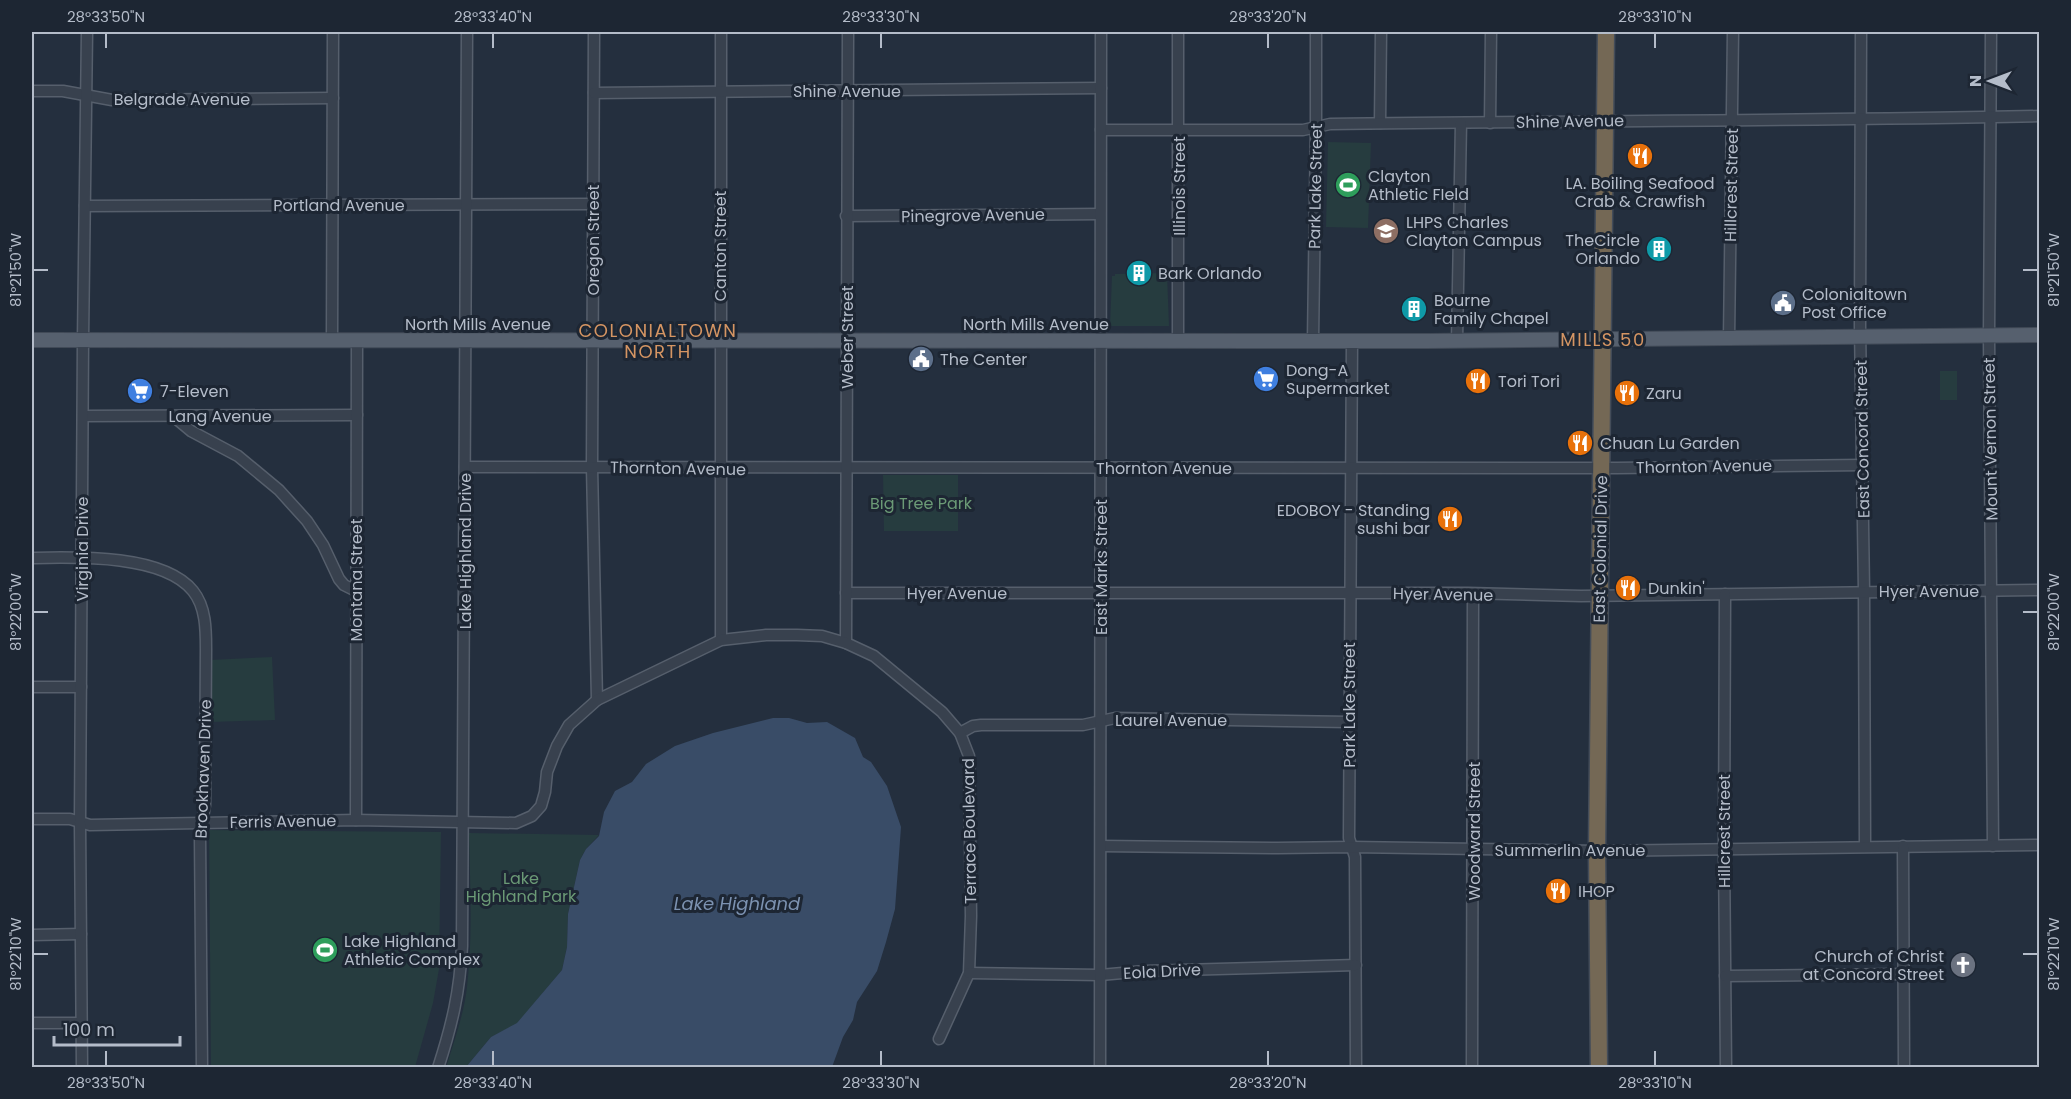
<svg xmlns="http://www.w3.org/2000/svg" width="2071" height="1099" viewBox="0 0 2071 1099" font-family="Poppins,sans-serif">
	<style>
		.green { fill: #263c3f }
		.water { fill: #394c67 }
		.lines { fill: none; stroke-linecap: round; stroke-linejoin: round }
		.minor-casing { stroke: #565f6c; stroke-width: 13 }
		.major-casing { stroke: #414a57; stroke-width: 16 }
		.highway-casing { stroke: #434c59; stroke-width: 19 }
		.minor { stroke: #38414e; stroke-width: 10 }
		.major { stroke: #56606e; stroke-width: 14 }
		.highway { stroke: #746855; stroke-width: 16 }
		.ticks { fill: none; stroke: #b4bcc9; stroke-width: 2 }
		.labels { text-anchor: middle; stroke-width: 6; stroke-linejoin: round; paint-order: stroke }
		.street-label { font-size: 16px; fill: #b4bcc9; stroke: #1d2633 }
		.poi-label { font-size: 16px; fill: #b4bcc9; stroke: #1d2633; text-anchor: start }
		.park-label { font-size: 16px; fill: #6b9a76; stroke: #1d2633 }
		.neighbourhood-label { font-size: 18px; letter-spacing: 1.5px; fill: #d59563; stroke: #1d2633 }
		.water-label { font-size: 18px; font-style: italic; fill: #7c92b1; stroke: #1d2633 }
		.neatline { fill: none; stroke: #b4bcc9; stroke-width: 2 }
		.ticks-label { font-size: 15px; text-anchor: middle; fill: #b4bcc9 }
	</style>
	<rect width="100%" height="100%" fill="#242f3e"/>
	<g class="green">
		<path d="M1328,142L1371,143L1368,228L1326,227Z"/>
		<path d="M1167,273L1169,326H1110L1112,276H1115V274Z"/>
		<rect x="1940" y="371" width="17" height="29"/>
		<path d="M883,475H958V531H884Z"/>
		<path d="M272,657L275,720L210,722V660Z"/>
		<path d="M209,830L441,832L439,969L433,1003L415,1067H211Z"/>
		<path d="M469,833L599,835L586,849L580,860L568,914L567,947L562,970L517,1024L491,1037L466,1067L446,1068C454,1041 464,1014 467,987C473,936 470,884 469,833Z"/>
	</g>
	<path class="water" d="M773,718H789L807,723L827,722L855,738L863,757L871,762L887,786L901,827L895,909L886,942L877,971L857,1002L853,1020L843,1037L832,1067H466L491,1037L517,1023L562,970L567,947L568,914L580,860L586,849L599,836L604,812L615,791L632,782L646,764L675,746L713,733Z"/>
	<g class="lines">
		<g class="minor-casing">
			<g id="minor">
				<path d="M594,32L592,467L597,700"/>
				<path d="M721,32V640"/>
				<path d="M1861,32L1860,326L1864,591L1865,846"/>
				<path d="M1991,32L1989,336L1993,846"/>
				<path d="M32,91H63L112,100L333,98"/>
				<path d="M594,93L1101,88"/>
				<path d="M1380,123L1381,32"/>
				<path d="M1490,123L1491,32"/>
				<path d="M1101,130H1303L1330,124C1566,121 1803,121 2040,116"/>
				<path d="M85,206L593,204"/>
				<path d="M846,216L1100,214"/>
				<path d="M1729,339L1733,32"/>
				<path d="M332,341L333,32"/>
				<path d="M1178,341V32"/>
				<path d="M1313,341L1316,128V32"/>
				<path d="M1352,341L1349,838L1355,857L1356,1068"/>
				<path d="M1457,341L1461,123"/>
				<path d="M83,416L357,415"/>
				<path d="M173,416L191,431L238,456L279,490L307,521L323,545L339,579L344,585L356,591"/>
				<path d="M465,467L1617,468L1863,465"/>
				<path d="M32,558C76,557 163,554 193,591C206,607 206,630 206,649L205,805L200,836L202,1068"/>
				<path d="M846,593H1468L1581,596L2040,590"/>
				<path d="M1725,594L1724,849L1726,1068"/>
				<path d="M846,643L848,32"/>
				<path d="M32,687H81"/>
				<path d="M960,733L973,726L981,725H1083L1115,718L1349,722"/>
				<path d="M32,819H70L90,825L356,820L516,823L532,816L541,806L545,792L547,772L557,746L569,725L597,700L721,640L766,635H797L822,636L846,643L874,656L942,712L960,733L969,756L971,916L969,973L939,1039"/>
				<path d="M356,820L357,340"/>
				<path d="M1101,846L1278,848L1352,847L1597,851L2040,845"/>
				<path d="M1903,846L1904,1068"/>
				<path d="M32,935L81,934"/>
				<path d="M969,973L1100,975L1145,971L1356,965"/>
				<path d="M1725,976L1903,974"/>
				<path d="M32,1023H81"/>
				<path d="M82,1068L80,823L83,340L87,32"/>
				<path d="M438,1068C452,1025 460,991 462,946L467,32"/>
				<path d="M1100,1068L1101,32"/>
				<path d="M1472,1068L1473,594"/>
			</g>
		</g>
		<g class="major-casing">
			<path id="major" d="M32,340L1429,341L2040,335"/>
		</g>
		<g class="highway-casing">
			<path id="highway" d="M1599,1068L1597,851L1606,32"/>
		</g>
		<use href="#minor" class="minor"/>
		<use href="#major" class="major"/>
		<use href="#highway" class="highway"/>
	</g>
	<path class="ticks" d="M106,33V48M493,33V48M881,33V48M1268,33V48M1655,33V48M33,270H48M2023,270H2038M33,612H48M2023,612H2038M33,954H48M2023,954H2038M106,1051V1066M493,1051V1066M881,1051V1066M1268,1051V1066M1655,1051V1066"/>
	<defs>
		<g id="restaurant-disc" transform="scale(1.35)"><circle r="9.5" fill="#e8710a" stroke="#1d2633"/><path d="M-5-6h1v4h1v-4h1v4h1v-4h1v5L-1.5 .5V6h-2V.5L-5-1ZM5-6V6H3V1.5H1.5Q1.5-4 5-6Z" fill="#fff"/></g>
		<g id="stadium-disc" transform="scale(1.35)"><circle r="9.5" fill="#2e9e5b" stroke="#1d2633"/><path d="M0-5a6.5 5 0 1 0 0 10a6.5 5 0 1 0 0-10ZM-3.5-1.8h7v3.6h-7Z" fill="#fff"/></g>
		<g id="school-disc" transform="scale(1.35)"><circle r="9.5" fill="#8d6e63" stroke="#1d2633"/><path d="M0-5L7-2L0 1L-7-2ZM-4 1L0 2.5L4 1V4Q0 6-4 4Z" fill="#fff"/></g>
		<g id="building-disc" transform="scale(1.35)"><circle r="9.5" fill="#0f9aa8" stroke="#1d2633"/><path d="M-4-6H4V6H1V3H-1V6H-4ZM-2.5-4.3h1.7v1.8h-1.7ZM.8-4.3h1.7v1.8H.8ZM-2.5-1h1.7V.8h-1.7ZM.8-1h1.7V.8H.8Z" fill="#fff"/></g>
		<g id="civic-disc" transform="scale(1.35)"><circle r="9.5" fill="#5c6f8a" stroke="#1d2633"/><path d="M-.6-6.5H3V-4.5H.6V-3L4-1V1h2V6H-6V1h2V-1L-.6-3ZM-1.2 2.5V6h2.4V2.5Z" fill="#fff"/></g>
		<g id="supermarket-disc" transform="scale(1.35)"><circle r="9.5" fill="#3f7fe0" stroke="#1d2633"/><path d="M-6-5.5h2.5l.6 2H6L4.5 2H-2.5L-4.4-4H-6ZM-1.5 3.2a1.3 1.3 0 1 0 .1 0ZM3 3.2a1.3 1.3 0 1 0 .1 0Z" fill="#fff"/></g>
		<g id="church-disc" transform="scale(1.35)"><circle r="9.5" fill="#6b7280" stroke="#1d2633"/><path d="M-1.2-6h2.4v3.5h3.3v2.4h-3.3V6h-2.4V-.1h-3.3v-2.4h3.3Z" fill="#fff"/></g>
	</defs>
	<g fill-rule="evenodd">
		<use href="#restaurant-disc" x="1640" y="156"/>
		<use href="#stadium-disc" x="1348" y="185"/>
		<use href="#school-disc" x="1386" y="231"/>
		<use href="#building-disc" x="1659" y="249"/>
		<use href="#building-disc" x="1139" y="273"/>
		<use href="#civic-disc" x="1783" y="303"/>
		<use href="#building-disc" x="1414" y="309"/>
		<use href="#civic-disc" x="921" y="359"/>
		<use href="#supermarket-disc" x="1266" y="379"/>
		<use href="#restaurant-disc" x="1478" y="381"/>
		<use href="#supermarket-disc" x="140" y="391"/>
		<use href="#restaurant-disc" x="1627" y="393"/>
		<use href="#restaurant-disc" x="1580" y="443"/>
		<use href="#restaurant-disc" x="1450" y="519"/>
		<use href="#restaurant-disc" x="1628" y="588"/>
		<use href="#restaurant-disc" x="1558" y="891"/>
		<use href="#stadium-disc" x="325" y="950"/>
		<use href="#church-disc" x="1963" y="965"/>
	</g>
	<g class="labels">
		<g class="street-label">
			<text x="847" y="97">Shine Avenue</text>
			<text x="182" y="105">Belgrade Avenue</text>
			<text transform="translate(1570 121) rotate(-1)" y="6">Shine Avenue</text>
			<text transform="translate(1731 185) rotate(-89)" y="6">Hillcrest Street</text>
			<text transform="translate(1179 186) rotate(-90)" y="6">Illinois Street</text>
			<text transform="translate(1315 186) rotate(-89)" y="6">Park Lake Street</text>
			<text x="339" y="211">Portland Avenue</text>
			<text transform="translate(973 215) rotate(-1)" y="6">Pinegrove Avenue</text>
			<text transform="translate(593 240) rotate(-90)" y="6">Oregon Street</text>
			<text transform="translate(720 246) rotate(-90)" y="6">Canton Street</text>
			<text x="478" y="330">North Mills Avenue</text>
			<text x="1036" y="330">North Mills Avenue</text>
			<text transform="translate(847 337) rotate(-90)" y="6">Weber Street</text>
			<text x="220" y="422">Lang Avenue</text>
			<text transform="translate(1862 439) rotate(-91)" y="6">East Concord Street</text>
			<text transform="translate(1990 439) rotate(-91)" y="6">Mount Vernon Street</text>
			<text transform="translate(1704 466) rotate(-1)" y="6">Thornton Avenue</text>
			<text transform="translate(678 468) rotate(1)" y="6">Thornton Avenue</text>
			<text x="1164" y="474">Thornton Avenue</text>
			<text transform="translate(82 549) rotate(-90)" y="6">Virginia Drive</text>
			<text transform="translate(1600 549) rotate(-89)" y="6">East Colonial Drive</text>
			<text transform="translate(465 551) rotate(-90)" y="6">Lake Highland Drive</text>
			<text transform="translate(1101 567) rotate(-90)" y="6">East Marks Street</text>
			<text transform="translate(356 580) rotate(-90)" y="6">Montana Street</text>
			<text x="1929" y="597">Hyer Avenue</text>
			<text x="957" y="599">Hyer Avenue</text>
			<text transform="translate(1443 594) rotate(1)" y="6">Hyer Avenue</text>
			<text transform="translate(1349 705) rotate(-90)" y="6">Park Lake Street</text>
			<text x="1171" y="726">Laurel Avenue</text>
			<text transform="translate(203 769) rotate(-88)" y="6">Brookhaven Drive</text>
			<text transform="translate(283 821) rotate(-1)" y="6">Ferris Avenue</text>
			<text transform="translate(969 831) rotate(-91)" y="6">Terrace Boulevard</text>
			<text transform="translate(1474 831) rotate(-90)" y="6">Woodward Street</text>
			<text transform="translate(1724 831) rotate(-90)" y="6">Hillcrest Street</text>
			<text x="1570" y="856">Summerlin Avenue</text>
			<text transform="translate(1162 971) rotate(-3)" y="6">Eola Drive</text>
		</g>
		<g class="poi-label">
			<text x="1368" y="182">Clayton<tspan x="1368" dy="18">Athletic FIeld</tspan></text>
			<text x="1640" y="189" text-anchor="middle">LA. Boiling Seafood<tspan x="1640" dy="18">Crab &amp; Crawfish</tspan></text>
			<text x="1406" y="228">LHPS Charles<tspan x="1406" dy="18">Clayton Campus</tspan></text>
			<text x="1640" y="246" text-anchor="end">TheCircle<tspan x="1640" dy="18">Orlando</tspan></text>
			<text x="1158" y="279">Bark Orlando</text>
			<text x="1802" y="300">Colonialtown<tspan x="1802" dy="18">Post Office</tspan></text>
			<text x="1434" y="306">Bourne<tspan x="1434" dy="18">Family Chapel</tspan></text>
			<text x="940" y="365">The Center</text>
			<text x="1286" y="376">Dong-A<tspan x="1286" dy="18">Supermarket</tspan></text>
			<text x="1498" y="387">Tori Tori</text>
			<text x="160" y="397">7-Eleven</text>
			<text x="1646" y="399">Zaru</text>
			<text x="1600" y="449">Chuan Lu Garden</text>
			<text x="1430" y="516" text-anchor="end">EDOBOY - Standing<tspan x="1430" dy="18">sushi bar</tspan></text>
			<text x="1648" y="594">Dunkin'</text>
			<text x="1578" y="897">IHOP</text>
			<text x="344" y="947">Lake Highland<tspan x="344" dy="18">Athletic Complex</tspan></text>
			<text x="1944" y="962" text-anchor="end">Church of Christ<tspan x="1944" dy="18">at Concord Street</tspan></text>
		</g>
		<g class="park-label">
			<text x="921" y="509">Big Tree Park</text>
			<text x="521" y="884">Lake<tspan x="521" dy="18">Highland Park</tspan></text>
		</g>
		<g class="neighbourhood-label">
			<text x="658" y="337">COLONIALTOWN<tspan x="658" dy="21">NORTH</tspan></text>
			<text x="1603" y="346">MILLS 50</text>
		</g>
		<g class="water-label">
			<text x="737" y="910">Lake Highland</text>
		</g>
	</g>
	<rect width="2071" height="1099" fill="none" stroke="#1d2633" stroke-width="66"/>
	<g transform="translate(1990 81) rotate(270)" stroke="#1d2633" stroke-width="4.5" paint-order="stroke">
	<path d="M0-4.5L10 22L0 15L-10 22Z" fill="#b4bcc9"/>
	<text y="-9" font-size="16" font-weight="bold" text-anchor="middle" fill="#b4bcc9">N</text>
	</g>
	<path d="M54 1036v9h126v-9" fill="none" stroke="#b4bcc9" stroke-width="3"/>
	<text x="63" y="1036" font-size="18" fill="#b4bcc9" stroke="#1d2633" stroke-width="4.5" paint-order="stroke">100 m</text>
	<rect x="33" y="33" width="2005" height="1033" class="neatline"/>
	<g class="ticks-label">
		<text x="106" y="22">28°33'50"N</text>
		<text x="493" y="22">28°33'40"N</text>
		<text x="881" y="22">28°33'30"N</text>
		<text x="1268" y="22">28°33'20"N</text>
		<text x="1655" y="22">28°33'10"N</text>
		<text transform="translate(2054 270) rotate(-90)" y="5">81°21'50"W</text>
		<text transform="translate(16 270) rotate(-90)" y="5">81°21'50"W</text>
		<text transform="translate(2054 612) rotate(-90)" y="5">81°22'00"W</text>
		<text transform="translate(16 612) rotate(-90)" y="5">81°22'00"W</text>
		<text transform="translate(2054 954) rotate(-90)" y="5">81°22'10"W</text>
		<text transform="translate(16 954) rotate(-90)" y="5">81°22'10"W</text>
		<text x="106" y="1088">28°33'50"N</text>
		<text x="493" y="1088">28°33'40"N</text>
		<text x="881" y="1088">28°33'30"N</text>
		<text x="1268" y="1088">28°33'20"N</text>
		<text x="1655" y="1088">28°33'10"N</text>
	</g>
</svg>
